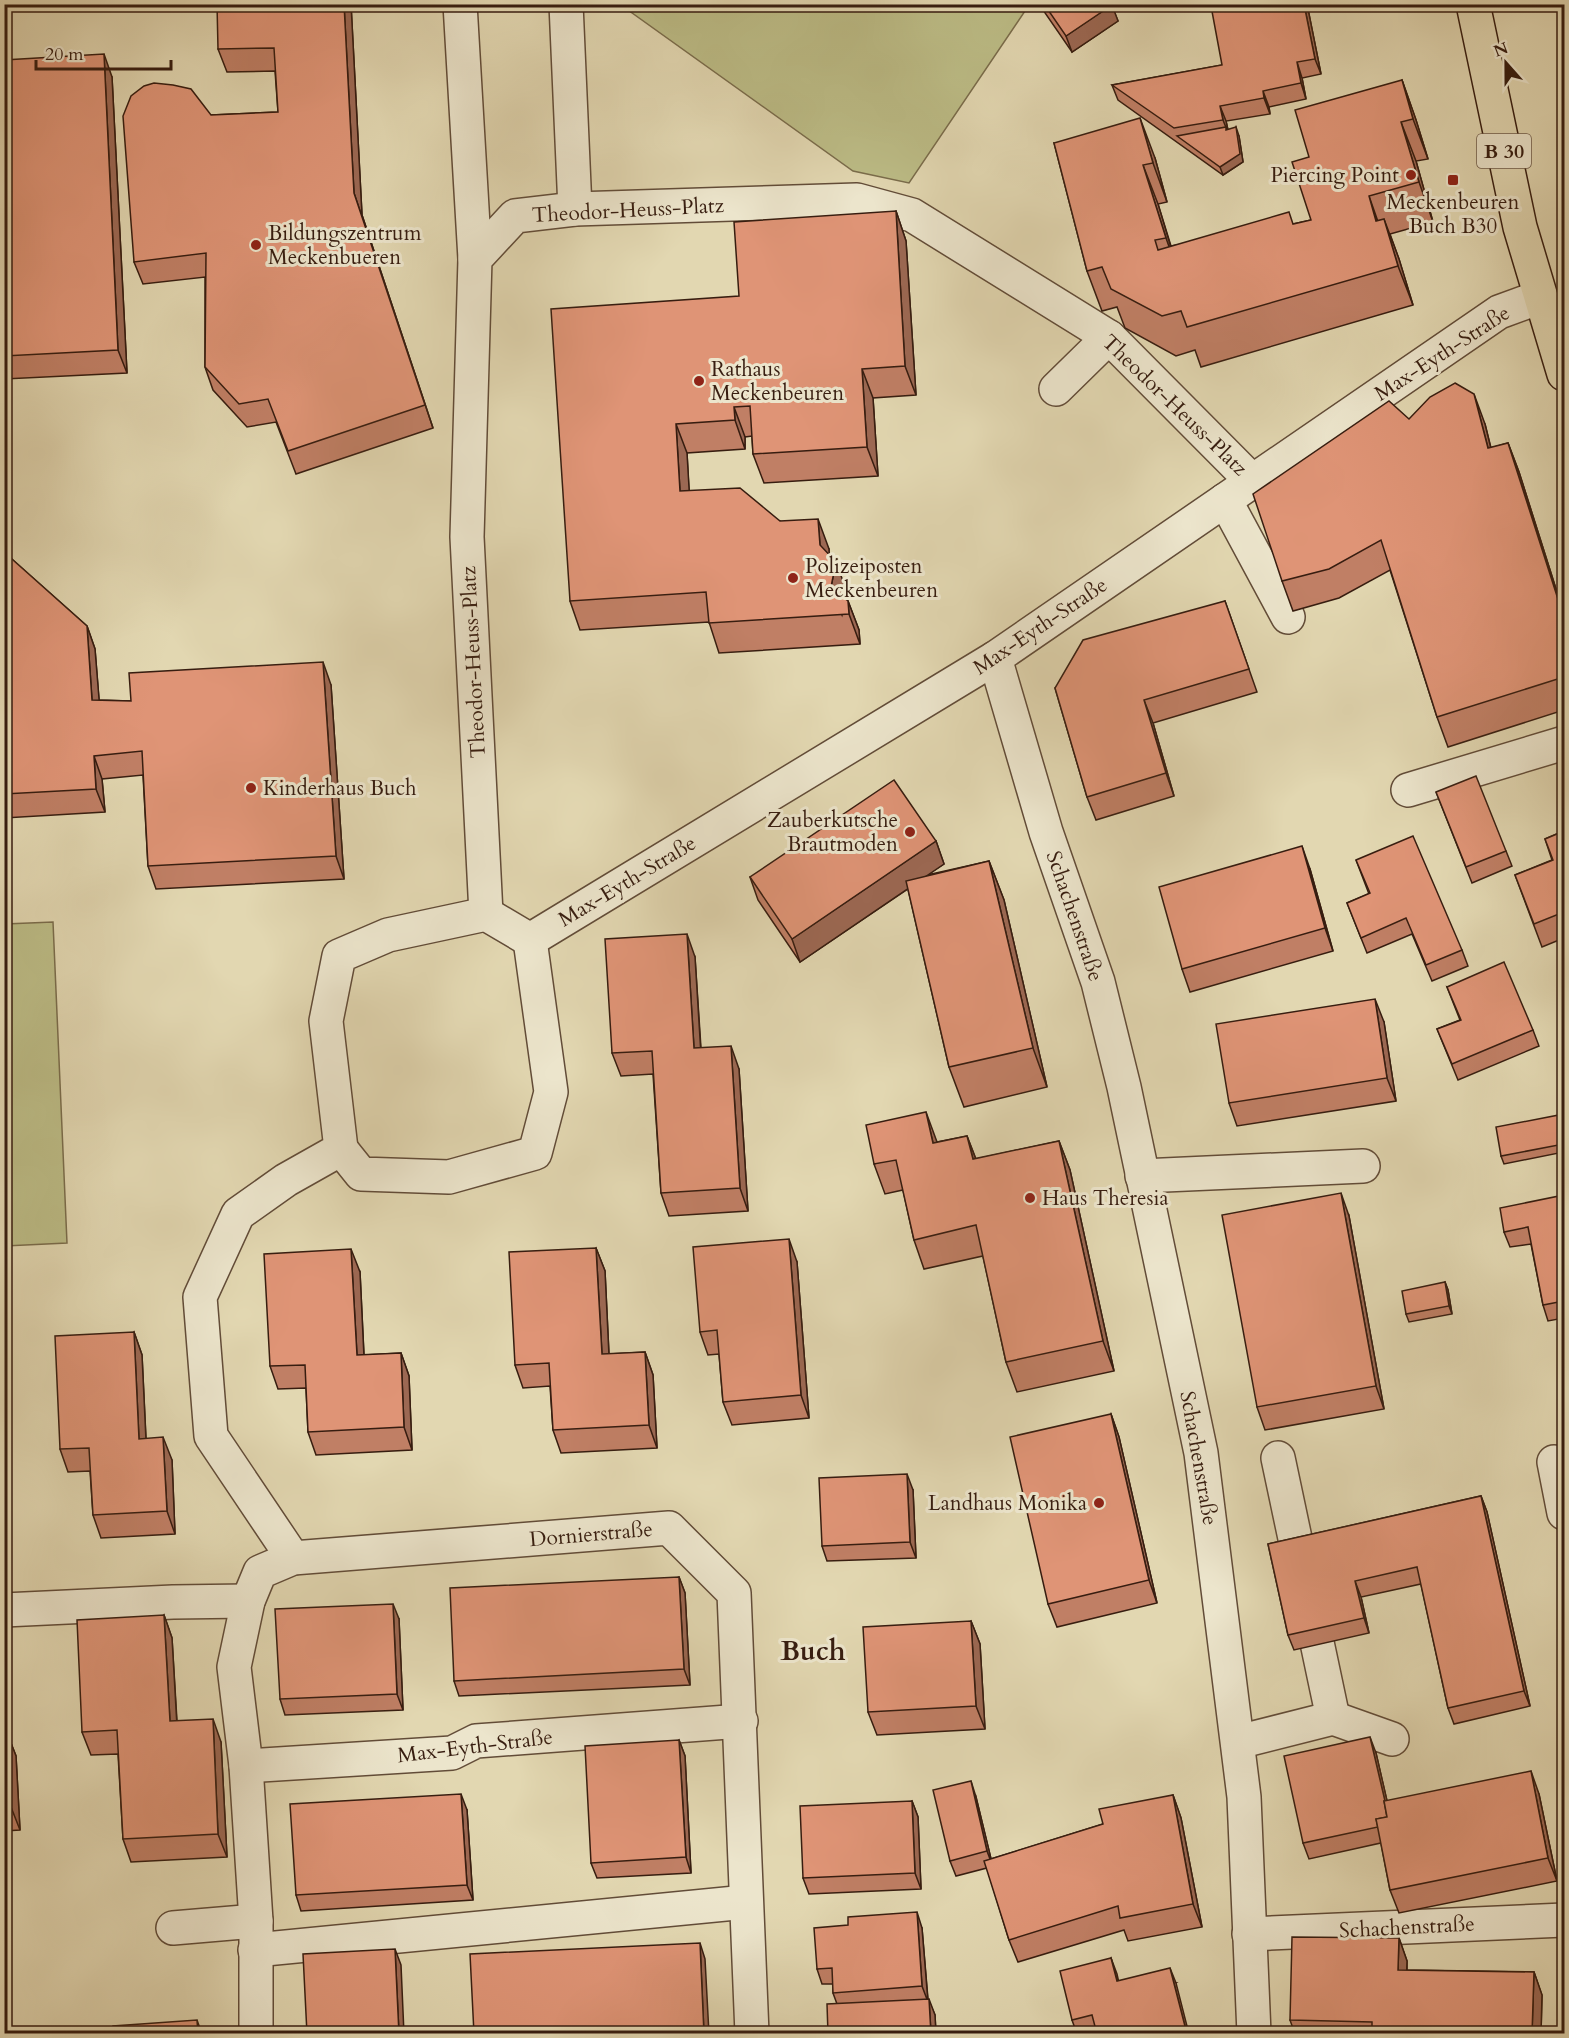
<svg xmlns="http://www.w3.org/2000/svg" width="1569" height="2038" viewBox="0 0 1569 2038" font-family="Cardo,serif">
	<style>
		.green { fill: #bcbc86; stroke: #7a6c4b; stroke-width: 1.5 }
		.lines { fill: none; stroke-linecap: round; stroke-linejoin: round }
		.minor-casing { stroke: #624c38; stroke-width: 36 }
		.major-casing { stroke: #371d10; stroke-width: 36 }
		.minor { stroke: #ece5cc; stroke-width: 33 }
		.major { stroke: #e2d7b1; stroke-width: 33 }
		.wall { fill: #c07f65; stroke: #371d10; stroke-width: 1.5 }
		.shaded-wall { fill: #9c6853; stroke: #371d10; stroke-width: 1.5 }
		.building { fill: #df9476; stroke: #371d10; stroke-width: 1.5 }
		.poi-dot { fill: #8f2418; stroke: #ece5cc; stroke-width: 2 }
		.labels { text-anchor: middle; stroke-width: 6; stroke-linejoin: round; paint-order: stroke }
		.shield { fill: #ece5cc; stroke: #6d5948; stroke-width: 1.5 }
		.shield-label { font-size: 20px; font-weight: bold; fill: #371d10 }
		.poi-label { font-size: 21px; fill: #371d10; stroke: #ece5cc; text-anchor: start }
		.street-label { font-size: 21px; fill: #371d10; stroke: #ece5cc }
		.district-label { font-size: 27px; font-weight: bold; fill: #371d10; stroke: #ece5cc }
	</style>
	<rect width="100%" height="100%" fill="#e2d7b1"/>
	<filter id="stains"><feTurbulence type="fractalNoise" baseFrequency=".00333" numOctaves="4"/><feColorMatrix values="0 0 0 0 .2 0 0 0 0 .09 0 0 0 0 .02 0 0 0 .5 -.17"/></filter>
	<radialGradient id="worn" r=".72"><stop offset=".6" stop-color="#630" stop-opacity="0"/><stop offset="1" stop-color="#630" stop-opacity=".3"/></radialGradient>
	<g class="green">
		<path d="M621,5L1029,4V5L909,183L853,171Z"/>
		<path d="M53,922L67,1243L5,1246V924Z"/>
	</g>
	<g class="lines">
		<g class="minor-casing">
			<g id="minor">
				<path d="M460,4L475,259"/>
				<path d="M566,4L575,209"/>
				<path d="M1056,389L1109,337"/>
				<path d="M1225,500L1288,617"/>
				<path d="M995,658L1046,832L1098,982L1124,1087L1201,1453L1244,1797L1254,2034"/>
				<path d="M1408,790L1564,743"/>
				<path d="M486,914L467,537L475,259L515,216L575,209L857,200L912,215L1109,337L1252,481"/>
				<path d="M530,940L995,658L1499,312L1540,297"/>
				<path d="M341,1149L361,1174L449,1177L535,1153L551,1092L530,940"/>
				<path d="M1142,1176L1363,1166"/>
				<path d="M1554,1462L1564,1513"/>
				<path d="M293,1558L211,1436L200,1297L238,1214L286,1180L341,1149L326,1021L339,956L388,935L486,914L530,940"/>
				<path d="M4,1610L173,1602L248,1601"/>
				<path d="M1333,1718L1392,1739"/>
				<path d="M1238,1742L1333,1718L1278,1458"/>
				<path d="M246,1766L452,1753L476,1741L741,1721"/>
				<path d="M173,1928L256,1921"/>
				<path d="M1249,1934L1564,1920"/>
				<path d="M255,1950L746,1902"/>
				<path d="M256,2034V1921L246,1766L234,1667L248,1601L260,1572L293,1558L669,1528L734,1593L752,2034"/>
			</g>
		</g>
		<g class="major-casing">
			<path id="major" d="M1473,4L1520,227L1564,374"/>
		</g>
		<use href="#minor" class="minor"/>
		<use href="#major" class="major"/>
	</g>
	<g class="wall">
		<path d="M351,4L362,215L433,428L296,474L276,422L247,427L213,390L205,367V277L143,284L134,262L211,115L278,112L275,71L227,72L218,49Z"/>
		<path d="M1041,4H1111L1118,21L1072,52L1043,10Z"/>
		<path d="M1221,4H1307L1321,74L1302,78L1306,99L1269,107L1270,114L1226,121L1228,130L1239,136L1243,162L1223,175L1118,100L1112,85L1222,65Z"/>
		<path d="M4,60L112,77L127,373L4,379Z"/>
		<path d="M1402,80L1416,120L1428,159L1416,161L1433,222L1390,234L1399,259L1413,305L1201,367L1195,350L1176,356L1125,328L1117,307L1102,311L1087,271L1054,143L1155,158L1167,202L1158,204L1171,246L1293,224L1311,220L1309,157Z"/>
		<path d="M896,211L906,241L916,395L873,398L878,476L764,483L753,454L752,436L745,437V449L687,453L689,491L780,521L829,549V555L847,592L845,599L848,601L859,630L860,644L719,653L709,622L580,630L570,601L739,296Z"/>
		<path d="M1409,419L1485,424L1491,448L1508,443L1519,472L1564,614V710L1448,747L1437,717L1390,570L1339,598L1293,611L1282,581Z"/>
		<path d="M4,552L87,626L95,649L99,700L131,701L331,685L344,879L156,889L148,866L143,775L102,779L105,812L4,818Z"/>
		<path d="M1225,601L1257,692L1153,723L1174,796L1096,820L1087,797L1055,688Z"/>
		<path d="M1436,792L1506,851L1512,866L1472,883Z"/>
		<path d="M1564,831V938L1542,947L1515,875L1552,860L1545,839Z"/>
		<path d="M936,841L944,864L927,875L989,861L1004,900L1047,1087L964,1107L949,1067L908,889L800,962L758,900L750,877Z"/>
		<path d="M1356,860L1462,950L1468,966L1432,981L1412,934L1367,953L1347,903L1369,894Z"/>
		<path d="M1310,869L1333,951L1190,992L1182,969Z"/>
		<path d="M695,957L701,1048L739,1069L748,1211L669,1216L661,1193L653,1074L621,1076L612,1053Z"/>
		<path d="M1447,987L1533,1030L1539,1046L1458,1080L1437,1029L1460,1020Z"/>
		<path d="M1384,1022L1396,1101L1237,1126L1229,1103Z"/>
		<path d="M1564,1114V1152L1504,1164L1501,1156Z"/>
		<path d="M967,1136L976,1159L1059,1141L1070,1170L1114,1371L1017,1392L1006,1362L983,1256L924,1269L914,1240L903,1190L885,1194L874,1164L937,1142Z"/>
		<path d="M1564,1195V1318L1548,1321L1543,1305L1531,1244L1510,1247L1504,1232Z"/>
		<path d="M1349,1216L1384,1409L1265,1430L1257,1407Z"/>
		<path d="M596,1248L605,1271L609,1354L645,1352L653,1375L657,1448L561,1453L553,1430L550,1386L523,1388L515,1365Z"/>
		<path d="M797,1262L809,1418L732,1425L723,1402L719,1354L708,1355L700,1332Z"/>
		<path d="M360,1272L364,1355L401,1353L409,1376L412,1450L316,1455L308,1432L306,1388L278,1389L270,1366Z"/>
		<path d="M1445,1282L1448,1290L1452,1314L1409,1322L1406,1314Z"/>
		<path d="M134,1332L142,1355L146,1438L172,1460L175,1534L101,1538L93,1515L90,1471L68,1472L60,1449Z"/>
		<path d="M1111,1414L1119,1437L1157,1603L1057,1627L1048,1604Z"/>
		<path d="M913,1490L916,1558L827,1561L822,1546Z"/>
		<path d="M1481,1496L1487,1512L1530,1706L1454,1724L1448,1708L1421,1584L1361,1597L1369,1633L1294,1650L1288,1635L1268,1544Z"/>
		<path d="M679,1577L685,1593L690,1685L459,1696L454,1681Z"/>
		<path d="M164,1615L172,1638L177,1721L221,1742L227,1857L131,1862L123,1839L118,1754L91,1755L82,1732Z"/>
		<path d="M399,1619L403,1710L285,1715L280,1699Z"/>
		<path d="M971,1621L980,1644L985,1729L877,1735L868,1712Z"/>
		<path d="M4,1733H7L16,1756L20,1830L4,1831Z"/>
		<path d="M679,1740L685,1756L691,1873L597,1878L591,1863Z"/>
		<path d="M1376,1753L1387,1801L1539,1794L1557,1881L1399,1913L1390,1890L1381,1843L1309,1859L1303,1843Z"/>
		<path d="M1173,1795L1181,1818L1202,1927L1128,1941L1124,1930L1018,1962L1009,1940L987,1868L956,1876L950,1861L976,1797L991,1859L1103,1824Z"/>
		<path d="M912,1801L918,1817L921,1889L809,1894L803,1878Z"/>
		<path d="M467,1810L473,1900L301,1911L296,1895Z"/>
		<path d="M922,1928L928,1999L935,2015L936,2034H828L837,2004L833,1993V1984H822L817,1969Z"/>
		<path d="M1399,1938L1407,1961V1970L1534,1972L1542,1995L1541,2034H1295L1290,2020Z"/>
		<path d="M1111,1958L1118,1981L1176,1983L1096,2031L1085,2034H1077L1072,2020Z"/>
	</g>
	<g class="shaded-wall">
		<path d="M344,4H351L362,215L433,428L354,193Z"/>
		<path d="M1304,4H1307L1321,74L1315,59Z"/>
		<path d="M1112,5L1118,21L1072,52L1066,36Z"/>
		<path d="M104,54L112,77L127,373L118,350Z"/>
		<path d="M1297,62L1302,78L1306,99L1301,83Z"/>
		<path d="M1402,80L1416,120L1428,159L1413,119Z"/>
		<path d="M1263,91L1269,107L1270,114L1264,98Z"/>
		<path d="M1220,106L1226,121L1229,135L1223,120Z"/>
		<path d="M1140,118L1155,158L1167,202L1153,163Z"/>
		<path d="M1401,122L1416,161L1433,222L1419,182Z"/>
		<path d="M1236,127L1239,136L1243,162L1223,175L1220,167Z"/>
		<path d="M1143,165L1158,204L1180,278L1166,238Z"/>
		<path d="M1369,196L1383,236L1376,221Z"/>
		<path d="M896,211L906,241L916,395L905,366Z"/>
		<path d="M1384,219L1399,259L1413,305L1398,266Z"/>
		<path d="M862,369L873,398L878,476L867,447Z"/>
		<path d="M1474,394L1485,424L1498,478L1488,448Z"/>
		<path d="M734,407L745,437V449L735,420Z"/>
		<path d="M676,424L687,453L691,521L680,491Z"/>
		<path d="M1508,443L1519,472L1564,614V618Z"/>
		<path d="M818,519L829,549L830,575L820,545Z"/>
		<path d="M836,562L847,592L842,615L831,587Z"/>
		<path d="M848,601L859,630L860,644L849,614Z"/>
		<path d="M87,626L95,649L101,723L92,700Z"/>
		<path d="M323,662L331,685L344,879L336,856Z"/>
		<path d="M1144,700L1153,723L1174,796L1166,773Z"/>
		<path d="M94,756L102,779L105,812L96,789Z"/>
		<path d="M936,841L944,864L800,962L792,939Z"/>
		<path d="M1302,846L1310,869L1333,951L1325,928Z"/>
		<path d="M989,861L1004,900L1047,1087L1033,1048Z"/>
		<path d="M687,934L695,957L702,1071L694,1048Z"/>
		<path d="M1375,999L1384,1022L1396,1101L1387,1078Z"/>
		<path d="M731,1046L739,1069L748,1211L740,1188Z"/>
		<path d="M926,1112L937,1142L944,1173L933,1143Z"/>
		<path d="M967,1136L978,1165L973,1159Z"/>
		<path d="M1059,1141L1070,1170L1114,1371L1103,1341Z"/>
		<path d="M1341,1193L1349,1216L1384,1409L1376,1386Z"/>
		<path d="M789,1239L797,1262L809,1418L801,1395Z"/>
		<path d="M596,1248L605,1271L610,1377L602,1354Z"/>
		<path d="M351,1249L360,1272L365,1378L357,1355Z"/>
		<path d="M1445,1282L1448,1290L1452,1314L1449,1306Z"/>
		<path d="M134,1332L142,1355L147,1462L139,1439Z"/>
		<path d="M645,1352L653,1375L657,1448L649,1425Z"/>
		<path d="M401,1353L409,1376L412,1450L404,1427Z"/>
		<path d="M1111,1414L1119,1437L1157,1603L1149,1580Z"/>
		<path d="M163,1437L172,1460L175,1534L167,1511Z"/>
		<path d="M907,1474L913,1490L916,1558L910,1542Z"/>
		<path d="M1481,1496L1487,1512L1530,1706L1524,1691Z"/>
		<path d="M679,1577L685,1593L690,1685L684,1669Z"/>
		<path d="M1355,1581L1361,1597L1369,1633L1364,1618Z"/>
		<path d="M393,1604L399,1619L403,1710L397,1694Z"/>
		<path d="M164,1615L172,1638L178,1744L170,1721Z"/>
		<path d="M971,1621L980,1644L985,1729L976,1706Z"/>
		<path d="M213,1719L221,1742L227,1857L218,1834Z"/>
		<path d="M7,1733L16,1756L20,1830L11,1807Z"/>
		<path d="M1370,1737L1376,1753L1396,1840L1390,1824Z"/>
		<path d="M679,1740L685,1756L691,1873L686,1857Z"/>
		<path d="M1531,1771L1539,1794L1557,1881L1548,1858Z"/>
		<path d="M971,1781L976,1797L993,1867L987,1851Z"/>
		<path d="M461,1794L467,1810L473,1900L467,1885Z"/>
		<path d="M1173,1795L1181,1818L1202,1927L1193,1904Z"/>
		<path d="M912,1801L918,1817L921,1889L915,1873Z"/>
		<path d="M917,1912L922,1928L928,2002L922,1986Z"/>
		<path d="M1399,1938L1407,1961L1406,1993L1398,1970Z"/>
		<path d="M700,1943L705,1959L709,2034H704Z"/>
		<path d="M395,1949L401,1965L404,2034H399Z"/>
		<path d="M1111,1958L1117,1974L1122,1997L1117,1981Z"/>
		<path d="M1170,1968L1176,1983L1189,2034H1187Z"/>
		<path d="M1534,1972L1542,1995L1541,2034H1532Z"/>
		<path d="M929,1999L935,2015L936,2034H931Z"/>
		<path d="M197,2020L202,2034H198Z"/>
	</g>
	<g class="building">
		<path d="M217,4H344L354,193L425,405L288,451L268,399L239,404L205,367L206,253L134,262L123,116L131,96L144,86L154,83L173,85L191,89L211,115L278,112L274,48L218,49Z"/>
		<path d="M1044,4H1111L1112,5L1066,36Z"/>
		<path d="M1221,4H1304L1315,59L1297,62L1301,83L1263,91L1264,98L1220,106L1223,120L1174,128L1112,85L1222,65L1211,6Z"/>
		<path d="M104,54L118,350L4,356V60Z"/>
		<path d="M1402,80L1413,119L1401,122L1419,182L1369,196L1376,221L1384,219L1398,266L1187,327L1181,311L1162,316L1111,289L1102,267L1087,271L1054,143L1140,118L1153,163L1143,165L1166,238L1155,240L1158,250L1289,212L1293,224L1311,220L1292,162L1309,157L1295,110Z"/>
		<path d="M1226,127V130L1236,127L1240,154L1220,167L1177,136Z"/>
		<path d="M896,211L905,366L862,369L867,447L753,454L750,406L734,407L735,420L676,424L680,491L740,488L780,521L818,519L820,545L836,562L831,587L848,601L849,614L709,623L706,592L570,601L551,309L739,296L734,222Z"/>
		<path d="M1455,383L1474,394L1488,448L1508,443L1564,618V677L1437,717L1381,540L1329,569L1282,581L1253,494L1389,401L1409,419L1430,397Z"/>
		<path d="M4,552L87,626L92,700L131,701L129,673L323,662L336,856L148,866L142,751L94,756L96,789L4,794Z"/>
		<path d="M1225,601L1249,669L1144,700L1166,773L1087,797L1055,688L1083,640Z"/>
		<path d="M1476,776L1506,851L1466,867L1436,792Z"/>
		<path d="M894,780L936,841L792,939L750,877Z"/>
		<path d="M1564,831V912L1534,924L1515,875L1553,860L1545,839Z"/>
		<path d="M1413,836L1462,950L1426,965L1406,918L1361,938L1347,903L1370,893L1356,860Z"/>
		<path d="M1302,846L1325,928L1182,969L1159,887Z"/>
		<path d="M989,861L1033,1048L949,1067L906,881Z"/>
		<path d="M687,934L694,1048L731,1046L740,1188L661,1193L652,1051L612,1053L605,939Z"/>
		<path d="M1504,962L1533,1030L1452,1064L1437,1029L1461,1020L1447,987Z"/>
		<path d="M1375,999L1387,1078L1229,1103L1216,1024Z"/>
		<path d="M926,1112L933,1143L967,1136L973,1159L1059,1141L1103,1341L1006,1362L976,1225L914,1240L896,1160L874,1164L866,1125Z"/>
		<path d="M1564,1114V1144L1501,1156L1496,1127Z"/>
		<path d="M1341,1193L1376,1386L1257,1407L1222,1215Z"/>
		<path d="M1564,1195V1301L1543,1305L1528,1227L1504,1232L1500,1208Z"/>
		<path d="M789,1239L801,1395L723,1402L717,1330L700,1332L693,1247Z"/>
		<path d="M596,1248L602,1354L645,1352L649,1425L553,1430L549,1363L515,1365L509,1252Z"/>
		<path d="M351,1249L357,1355L401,1353L404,1427L308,1432L305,1365L270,1366L264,1254Z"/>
		<path d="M1445,1282L1449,1306L1406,1314L1402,1291Z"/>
		<path d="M134,1332L139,1439L163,1437L167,1511L93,1515L89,1448L60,1449L55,1336Z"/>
		<path d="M1111,1414L1149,1580L1048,1604L1010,1437Z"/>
		<path d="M907,1474L910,1542L822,1546L819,1478Z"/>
		<path d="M1481,1496L1524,1691L1448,1708L1417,1567L1355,1581L1364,1618L1288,1635L1268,1544Z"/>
		<path d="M679,1577L684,1669L454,1681L450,1588Z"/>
		<path d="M393,1604L397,1694L280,1699L275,1609Z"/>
		<path d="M164,1615L170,1721L213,1719L218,1834L123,1839L117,1730L82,1732L77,1620Z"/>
		<path d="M971,1621L976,1706L868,1712L863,1627Z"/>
		<path d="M4,1733H7L11,1807H4Z"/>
		<path d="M1370,1737L1385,1801H1384L1387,1817L1376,1819L1378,1827L1303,1843L1284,1756Z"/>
		<path d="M679,1740L686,1857L591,1863L585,1746Z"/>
		<path d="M1531,1771L1548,1858L1390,1890L1376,1819L1387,1817L1384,1801Z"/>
		<path d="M971,1781L987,1851L950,1861L933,1790Z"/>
		<path d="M461,1794L467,1885L296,1895L290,1804Z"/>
		<path d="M1173,1795L1193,1904L1120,1918L1118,1906L1009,1940L984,1861L1103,1824L1099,1809Z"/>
		<path d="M912,1801L915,1873L803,1878L800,1806Z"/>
		<path d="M917,1912L922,1986L833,1993L832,1968L817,1969L814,1928L848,1925V1917Z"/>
		<path d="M1292,1937L1399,1938L1398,1970L1534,1972L1532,2034H1372V2022L1290,2020Z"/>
		<path d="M700,1943L704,2034H474L470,1954Z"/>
		<path d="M395,1949L399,2034H307L303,1954Z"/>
		<path d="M1111,1958L1117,1981L1170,1968L1187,2034H1097L1092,2015L1072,2020L1060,1971Z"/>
		<path d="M929,1999L931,2034H828L827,2004Z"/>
		<path d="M197,2020L198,2034H113V2026Z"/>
	</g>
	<g class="poi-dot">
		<circle cx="1411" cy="175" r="6"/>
		<rect x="1447" y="174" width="12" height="12" rx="3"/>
		<circle cx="256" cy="245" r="6"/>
		<circle cx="699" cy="381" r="6"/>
		<circle cx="793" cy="578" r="6"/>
		<circle cx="251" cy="788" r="6"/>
		<circle cx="910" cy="832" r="6"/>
		<circle cx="1030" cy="1198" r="6"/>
		<circle cx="1099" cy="1503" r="6"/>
	</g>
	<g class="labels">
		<rect class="shield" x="1477" y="134" width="54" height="34" rx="4.5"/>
		<g class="shield-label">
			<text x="1504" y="158">B 30</text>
		</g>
		<g class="poi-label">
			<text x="1399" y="182" text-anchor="end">Piercing Point</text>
			<text x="1453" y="209" text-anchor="middle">Meckenbeuren<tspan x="1453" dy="24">Buch B30</tspan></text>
			<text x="268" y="240">Bildungszentrum<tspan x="268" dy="24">Meckenbueren</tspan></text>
			<text x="711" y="376">Rathaus<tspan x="711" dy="24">Meckenbeuren</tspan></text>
			<text x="805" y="573">Polizeiposten<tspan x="805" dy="24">Meckenbeuren</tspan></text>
			<text x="263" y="795">Kinderhaus Buch</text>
			<text x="898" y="827" text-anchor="end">Zauberkutsche<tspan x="898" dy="24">Brautmoden</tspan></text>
			<text x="1042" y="1205">Haus Theresia</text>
			<text x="1087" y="1510" text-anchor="end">Landhaus Monika</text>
		</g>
		<g class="street-label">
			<text transform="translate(628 210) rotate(-3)" y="7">Theodor-Heuss-Platz</text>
			<text transform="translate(1442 353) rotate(-33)" y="7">Max-Eyth-Straße</text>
			<text transform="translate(1175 405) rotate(44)" y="7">Theodor-Heuss-Platz</text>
			<text transform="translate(1040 626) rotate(-34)" y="7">Max-Eyth-Straße</text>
			<text transform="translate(473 662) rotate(-93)" y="7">Theodor-Heuss-Platz</text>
			<text transform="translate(627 881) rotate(-31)" y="7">Max-Eyth-Straße</text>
			<text transform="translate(1075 916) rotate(71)" y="7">Schachenstraße</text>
			<text transform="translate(1199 1458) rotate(80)" y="7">Schachenstraße</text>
			<text transform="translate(591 1534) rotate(-5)" y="7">Dornierstraße</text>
			<text transform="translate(475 1746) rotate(-7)" y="7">Max-Eyth-Straße</text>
			<text transform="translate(1407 1927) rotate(-3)" y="7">Schachenstraße</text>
		</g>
		<g class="district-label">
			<text x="813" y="1660">Buch</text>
		</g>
	</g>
	<rect width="1569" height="2038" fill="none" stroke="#e2d7b1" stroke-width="24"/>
	<rect x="6" y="6" width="1557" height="2026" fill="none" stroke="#371d10" stroke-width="3"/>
	<rect x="12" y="12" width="1545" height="2014" fill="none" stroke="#371d10" stroke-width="1.5"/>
	<g transform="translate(1506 63) rotate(339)" stroke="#ece5cc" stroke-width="4.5" paint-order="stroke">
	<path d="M0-4.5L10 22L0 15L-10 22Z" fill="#371d10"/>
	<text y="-9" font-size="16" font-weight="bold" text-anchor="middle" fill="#371d10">N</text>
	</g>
	<path d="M36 60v9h135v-9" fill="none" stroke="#371d10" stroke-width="3"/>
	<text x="45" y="60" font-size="18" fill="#371d10" stroke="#ece5cc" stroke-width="4.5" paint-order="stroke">20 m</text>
	<rect width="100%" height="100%" filter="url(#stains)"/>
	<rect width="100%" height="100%" fill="url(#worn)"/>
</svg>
